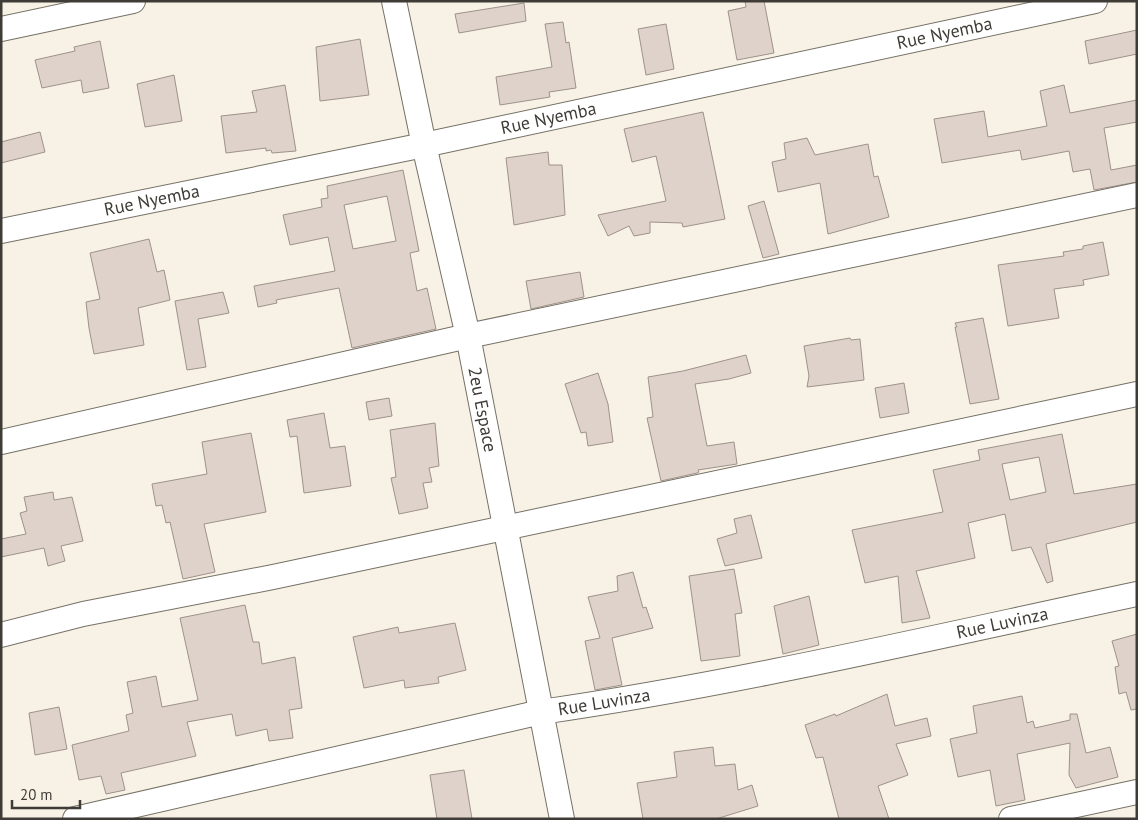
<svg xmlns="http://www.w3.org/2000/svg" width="1138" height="820" viewBox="0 0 1138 820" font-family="'PT Sans',sans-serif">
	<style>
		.building { fill: #dfd2ca; stroke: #9e928b; fill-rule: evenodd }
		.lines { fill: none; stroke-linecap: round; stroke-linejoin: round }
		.minor-casing { stroke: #767166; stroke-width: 26 }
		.minor { stroke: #fff; stroke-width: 24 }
		.labels { text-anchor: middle; stroke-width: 4; stroke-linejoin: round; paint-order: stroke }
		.street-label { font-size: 18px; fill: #3f3c37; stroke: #f7f2e5 }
	</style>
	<rect width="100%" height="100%" fill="#f7f2e5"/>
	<g class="building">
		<path d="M745,1H764L774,53L737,60L728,11L746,7Z"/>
		<path d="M524,3L526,21L459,33L455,14Z"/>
		<path d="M563,22L566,43L569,42L576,88L549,92L550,97L500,105L496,77L552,67L545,24Z"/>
		<path d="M666,24L674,69L646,75L638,29Z"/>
		<path d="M1137,30V54L1089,64L1085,41Z"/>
		<path d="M360,39L369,95L320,101L316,47Z"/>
		<path d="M100,41L109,88L83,93L81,80L42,88L35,60L75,51L74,47Z"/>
		<path d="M174,75L182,121L145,127L137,84Z"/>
		<path d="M285,85L296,151L272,153L271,150L266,151V148L226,153L221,116L257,112L252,91Z"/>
		<path d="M1064,85L1070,113L1137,100V122L1104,128L1111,170L1137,165V182L1094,190L1090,169L1073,172L1069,151L1022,160L1020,150L942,163L934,119L984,111L988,137L1047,126L1040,91Z"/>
		<path d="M703,112L725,219L683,227L682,223L650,222V233L634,236L629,226L608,236L598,215L666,201L656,156L632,162L624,129Z"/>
		<path d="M40,132L45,152L1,163V142Z"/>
		<path d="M807,138L815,155L868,144L874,177L878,176L889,217L828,234L820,183L778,192L772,162L786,159L784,143Z"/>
		<path d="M548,152L549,165H562L565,215L514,225L506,158Z"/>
		<path d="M403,170L419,251L410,253L417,291L427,288L436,329L352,348L339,288L276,300L277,303L258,307L254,286L335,271L328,237L290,245L283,215L322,207L321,199L328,198L327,186ZM387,196L396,241L353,249L344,205Z"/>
		<path d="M764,201L779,254L763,258L748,206Z"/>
		<path d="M149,239L157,272L164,270L170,300L138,308L144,345L94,354L89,328L86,302L100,299L90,253Z"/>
		<path d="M1103,242L1109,275L1083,280L1084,285L1054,289L1059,318L1008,326L998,265L1064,256L1063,252L1083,249V246Z"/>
		<path d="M580,272L584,297L531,309L526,281Z"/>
		<path d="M223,292L229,313L198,319L206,367L187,370L175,301Z"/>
		<path d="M983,318L999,399L970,404L955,327H957L955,323Z"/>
		<path d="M850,338L851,340L860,339L864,380L807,387L809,376L804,346Z"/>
		<path d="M746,355L751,373L729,379L695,384L707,446L734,442L737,464L698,470L699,472L697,473L661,481L647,418L653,417L648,377L683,371Z"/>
		<path d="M598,373L608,404L613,442L588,446L586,432L581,433L565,384Z"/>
		<path d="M904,383L909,413L880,418L875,388Z"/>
		<path d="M389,398L392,416L369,420L366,402Z"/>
		<path d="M324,413L330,448L345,446L351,486L304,493L297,436L290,437L287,420Z"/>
		<path d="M435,423L439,466L429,468L432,482L423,483L428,508L399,514L391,478L396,477L390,430Z"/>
		<path d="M251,433L266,512L204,524L215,572L183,579L170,522L166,523L162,505L156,506L152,484L207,474L202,442Z"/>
		<path d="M1062,434L1074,494L1137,484V522L1046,544L1053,581L1047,583L1031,547L1012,551L1005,514L968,523L975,558L916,571L930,618L902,623L898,576L865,583L852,530L943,512L933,470L980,460L978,450ZM1039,457L1046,492L1010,500L1002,464Z"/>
		<path d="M53,492L54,500L72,497L83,541L61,546L65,561L48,566L44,548L1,557V539L26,534L20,513L27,511L24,497Z"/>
		<path d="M751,515L762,558L725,566L717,539L737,533L734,519Z"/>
		<path d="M734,569L742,613L735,614L740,656L701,661L689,576Z"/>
		<path d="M633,572L643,608L646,607L653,628L612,638L622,685L595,690L585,641L600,638L588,597L618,591L617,576Z"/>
		<path d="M809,596L819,645L783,654L774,606Z"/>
		<path d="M245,605L253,642H259L262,664L295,657L302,708L289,710L293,738L269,741L267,729L236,736L232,714L187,722L196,756L121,773L125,790L106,794L101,776L79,780L72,745L129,731L126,715L133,713L127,682L156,676L162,707L198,700L180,618Z"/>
		<path d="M455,623L466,670L438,677L439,683L405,688L404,680L364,688L353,637L398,627L399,633Z"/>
		<path d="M1137,634V709L1131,710L1126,692L1119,694L1115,667L1119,666L1112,641Z"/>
		<path d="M887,694L895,726L927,718L931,736L896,744L908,775L878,786L889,819H839L823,757L816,758L805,725L835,714L836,716Z"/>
		<path d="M1022,696L1027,723L1033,721L1035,728L1070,720V714H1077L1086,753L1110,747L1118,777L1076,788L1069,775L1070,743L1017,754L1025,800L996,806L990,770L958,777L950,739L977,733L973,706Z"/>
		<path d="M59,707L67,749L35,755L29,713Z"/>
		<path d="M713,747L715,766L735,764L738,790L752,785L758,806L716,819H643L637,783L677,777L674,752Z"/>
		<path d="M464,770L472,819H437L430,775Z"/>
	</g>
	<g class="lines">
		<g class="minor-casing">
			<g id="minor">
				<path id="s1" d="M394,1L424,145L468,336L562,819"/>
				<path d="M1,29L133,1"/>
				<path id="s2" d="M1,231L424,145L1095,1"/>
				<path d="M1,442L468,336L1137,195"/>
				<path d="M1,635L83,614L273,577L1137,394"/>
				<path id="s3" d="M75,819L541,712C741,683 939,636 1137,594"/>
				<path d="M1011,819L1137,792"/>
			</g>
		</g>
		<use href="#minor" class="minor"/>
	</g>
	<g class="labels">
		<g class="street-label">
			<text dy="6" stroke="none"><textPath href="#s2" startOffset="964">Rue Nyemba</textPath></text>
			<text dy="6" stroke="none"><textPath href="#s2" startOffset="559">Rue Nyemba</textPath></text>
			<text dy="6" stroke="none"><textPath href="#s2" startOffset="154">Rue Nyemba</textPath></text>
			<text dy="6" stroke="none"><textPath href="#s1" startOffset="418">2eu Espace</textPath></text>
			<text dy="6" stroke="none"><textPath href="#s3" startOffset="948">Rue Luvinza</textPath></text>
			<text dy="6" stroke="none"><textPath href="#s3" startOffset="542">Rue Luvinza</textPath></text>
		</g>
	</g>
	<rect width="1138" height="820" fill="none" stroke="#3f3c37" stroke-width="5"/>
	<path d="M12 800v8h68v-8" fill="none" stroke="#3f3c37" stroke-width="2.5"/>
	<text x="20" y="800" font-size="15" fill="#3f3c37" stroke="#f7f2e5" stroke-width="4" paint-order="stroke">20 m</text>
</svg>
